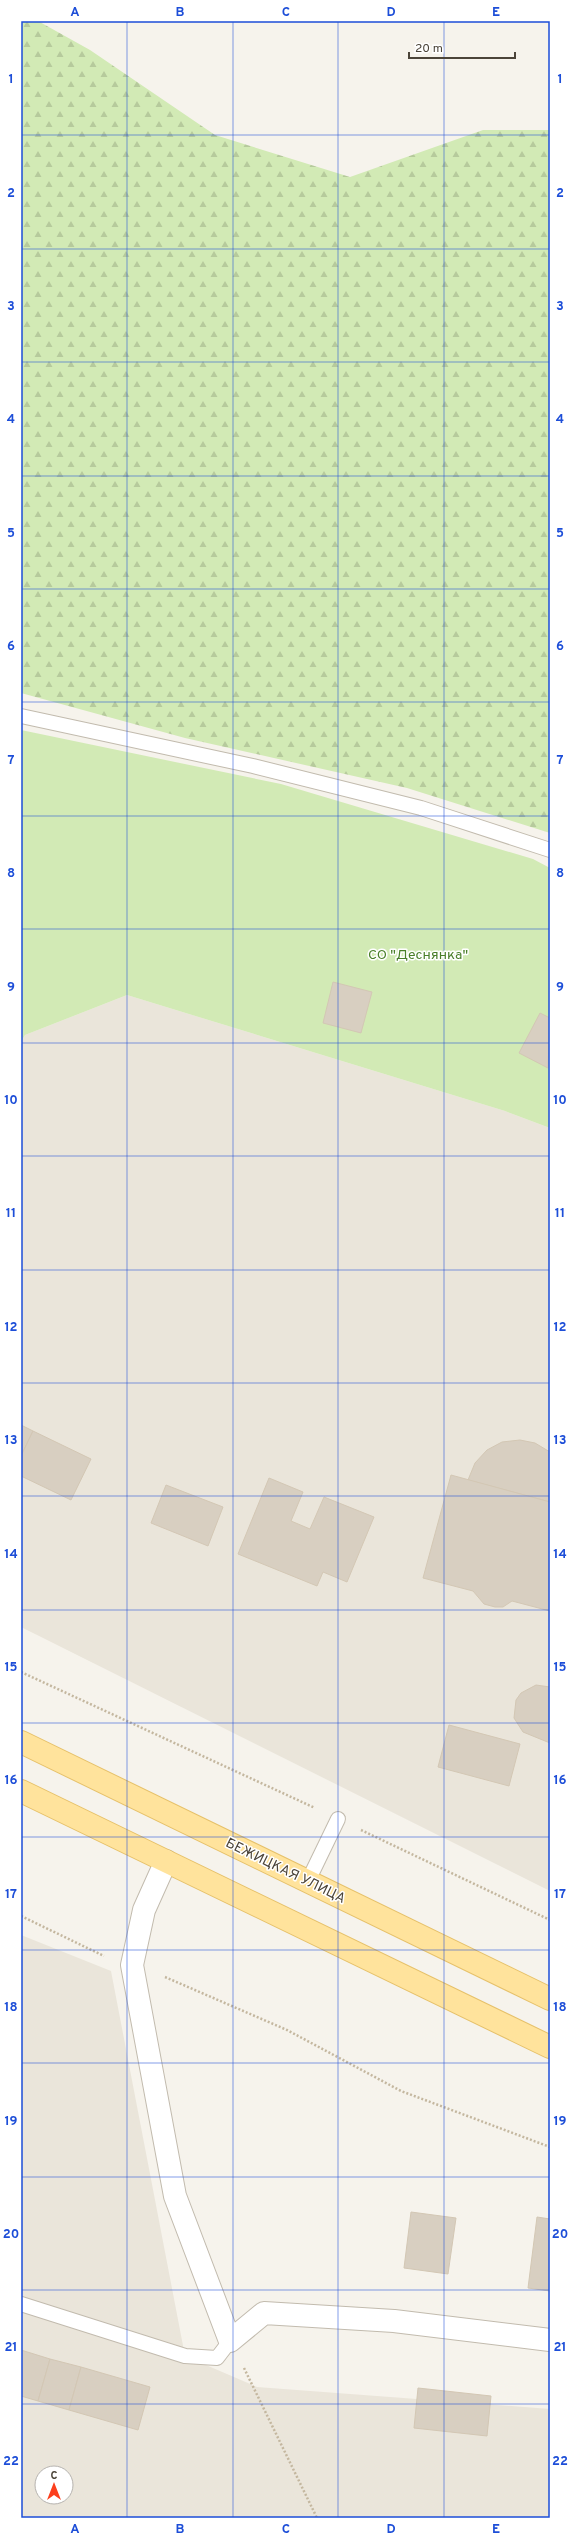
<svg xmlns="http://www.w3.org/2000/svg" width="571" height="2539" viewBox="0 0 571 2539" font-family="Overpass,sans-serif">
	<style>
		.residential { fill: #eae5da; fill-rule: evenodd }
		.forest { fill: url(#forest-firs) }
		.garden { fill: #d2eab5 }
		.building { fill: #d8cfc1; stroke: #d3c7b4 }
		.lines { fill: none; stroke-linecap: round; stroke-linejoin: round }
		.lane-casing { stroke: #c2bbae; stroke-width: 16 }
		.street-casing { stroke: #c2bbae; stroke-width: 24 }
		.primary-casing { stroke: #e6c16a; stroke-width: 24 }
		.path { stroke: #c4b79f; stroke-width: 2.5; stroke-dasharray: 2 2; stroke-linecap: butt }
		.lane { stroke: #fff; stroke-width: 14 }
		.street { stroke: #fff; stroke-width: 22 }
		.primary { stroke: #ffe39c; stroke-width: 22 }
		.grid { fill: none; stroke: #1d4ed8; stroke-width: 1; stroke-opacity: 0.55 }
		.labels { text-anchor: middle; stroke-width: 3; stroke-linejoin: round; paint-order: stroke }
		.park-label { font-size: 14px; fill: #4a7f2a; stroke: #fff }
		.street-label { font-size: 14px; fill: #4b4439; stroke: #fff }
		.neatline { fill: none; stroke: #1d4ed8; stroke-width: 1.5 }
		.grid-label { font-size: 13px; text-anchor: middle; font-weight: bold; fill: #1d4ed8 }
	</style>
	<defs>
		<pattern id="forest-firs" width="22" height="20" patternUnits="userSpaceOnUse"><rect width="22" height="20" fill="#d2eab5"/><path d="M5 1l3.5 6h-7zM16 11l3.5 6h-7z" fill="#b6ca9c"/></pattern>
	</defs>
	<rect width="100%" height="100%" fill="#f6f3ec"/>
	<g class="residential">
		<path d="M127,995L505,1111L550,1128V1891L21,1627V1042L25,1035Z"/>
		<path d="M21,1935L111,1971L185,2356L257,2387L550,2409V2518H21ZM42,2473H66V2497H42Z"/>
	</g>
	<path class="forest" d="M21,21H38L90,50L215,135L350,177L483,130H550V833L407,788L185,738L21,693Z"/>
	<path class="garden" d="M21,730L281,784L533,859L550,868V1128L505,1111L127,995L25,1035L21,1042Z"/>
	<g class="building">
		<path d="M333,982L372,992L361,1033L323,1023Z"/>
		<path d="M540,1013L550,1018L548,1068L519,1053Z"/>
		<path d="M21,1425L33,1431L21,1456Z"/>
		<path d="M33,1431L91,1459L71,1500L21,1476V1456Z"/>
		<path d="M520,1440L535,1443L550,1452V1502L468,1480L475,1463L487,1450L502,1442Z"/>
		<path d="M451,1475L550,1502V1611L512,1601L503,1607H495L484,1604L473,1591L423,1578Z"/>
		<path d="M269,1478L303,1492L291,1521L310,1529L324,1497L374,1517L347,1582L323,1572L317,1586L238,1554Z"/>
		<path d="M166,1485L223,1507L208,1546L151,1523Z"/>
		<path d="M536,1685L550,1687V1743L523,1732L514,1718L516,1700L521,1693Z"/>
		<path d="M449,1725L520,1744L509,1786L438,1767Z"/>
		<path d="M411,2212L456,2218L448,2274L404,2268Z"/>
		<path d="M537,2217L550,2219V2291L528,2288Z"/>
		<path d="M21,2350L50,2359L38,2401L21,2396Z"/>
		<path d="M50,2359L81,2367L69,2410L38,2401Z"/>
		<path d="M81,2367L150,2387L138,2430L69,2410Z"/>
		<path d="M418,2388L491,2396L487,2436L414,2428Z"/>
	</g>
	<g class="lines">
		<g class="lane-casing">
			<g id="lane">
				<path d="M21,716L253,766L421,808L550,850"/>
				<path d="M308,1881L338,1819"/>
				<path d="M21,2304L185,2356L217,2358L230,2341"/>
			</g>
		</g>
		<g class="street-casing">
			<path id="street" d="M166,1861L144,1910L132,1965L175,2196L230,2341L264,2313L394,2321L550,2340"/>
		</g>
		<g class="primary-casing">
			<g id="primary">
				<path d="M21,1742L550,1999"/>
				<path d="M21,1791L550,2047"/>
			</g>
		</g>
		<g class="path">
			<path d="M21,1672L315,1808"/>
			<path d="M361,1830L550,1920"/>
			<path d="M21,1916L104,1956"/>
			<path d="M165,1977L287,2030L401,2091L550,2147"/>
			<path d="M244,2368L317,2518"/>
		</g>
		<use href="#lane" class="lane"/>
		<use href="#street" class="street"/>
		<use href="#primary" class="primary"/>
	</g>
	<path class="grid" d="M127,21V2518M233,21V2518M338,21V2518M444,21V2518M21,135H550M21,249H550M21,362H550M21,476H550M21,589H550M21,702H550M21,816H550M21,929H550M21,1043H550M21,1156H550M21,1270H550M21,1383H550M21,1496H550M21,1610H550M21,1723H550M21,1837H550M21,1950H550M21,2063H550M21,2177H550M21,2290H550M21,2404H550"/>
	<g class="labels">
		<g class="park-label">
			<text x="418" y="959">СО "Деснянка"</text>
		</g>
		<g class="street-label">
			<text transform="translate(286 1870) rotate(26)" y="5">БЕЖИЦКАЯ УЛИЦА</text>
		</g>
	</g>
	<rect width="571" height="2539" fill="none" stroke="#ffffff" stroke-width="44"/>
	<g transform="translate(54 2485)"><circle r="19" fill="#ffffff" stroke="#b7b4b0"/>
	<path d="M0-3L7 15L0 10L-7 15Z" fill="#fc3f1d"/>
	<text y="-6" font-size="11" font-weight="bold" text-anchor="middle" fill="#4b4439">С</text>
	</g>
	<path d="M409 52v6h106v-6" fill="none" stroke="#4b4439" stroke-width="2"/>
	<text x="415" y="52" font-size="12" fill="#4b4439" stroke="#ffffff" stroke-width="3" paint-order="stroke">20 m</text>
	<rect x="22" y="22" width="527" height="2495" class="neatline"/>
	<g class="grid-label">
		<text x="75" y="16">A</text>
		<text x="180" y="16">B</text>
		<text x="286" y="16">C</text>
		<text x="391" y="16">D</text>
		<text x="496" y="16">E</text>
		<text x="11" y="83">1</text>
		<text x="560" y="83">1</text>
		<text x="11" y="197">2</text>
		<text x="560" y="197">2</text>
		<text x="11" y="310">3</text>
		<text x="560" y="310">3</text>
		<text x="11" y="423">4</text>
		<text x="560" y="423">4</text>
		<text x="11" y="537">5</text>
		<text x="560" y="537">5</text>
		<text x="11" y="650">6</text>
		<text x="560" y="650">6</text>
		<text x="11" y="764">7</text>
		<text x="560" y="764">7</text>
		<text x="11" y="877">8</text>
		<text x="560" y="877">8</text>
		<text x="11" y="991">9</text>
		<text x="560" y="991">9</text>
		<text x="11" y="1104">10</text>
		<text x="560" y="1104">10</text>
		<text x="11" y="1217">11</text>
		<text x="560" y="1217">11</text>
		<text x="11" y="1331">12</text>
		<text x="560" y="1331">12</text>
		<text x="11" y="1444">13</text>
		<text x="560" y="1444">13</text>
		<text x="11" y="1558">14</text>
		<text x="560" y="1558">14</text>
		<text x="11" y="1671">15</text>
		<text x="560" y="1671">15</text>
		<text x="11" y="1784">16</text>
		<text x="560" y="1784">16</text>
		<text x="11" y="1898">17</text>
		<text x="560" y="1898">17</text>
		<text x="11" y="2011">18</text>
		<text x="560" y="2011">18</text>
		<text x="11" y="2125">19</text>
		<text x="560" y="2125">19</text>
		<text x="11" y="2238">20</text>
		<text x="560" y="2238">20</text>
		<text x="11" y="2351">21</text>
		<text x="560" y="2351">21</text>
		<text x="11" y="2465">22</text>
		<text x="560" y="2465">22</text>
		<text x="75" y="2533">A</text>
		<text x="180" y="2533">B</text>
		<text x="286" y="2533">C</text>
		<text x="391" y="2533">D</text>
		<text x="496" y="2533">E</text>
	</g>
</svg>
